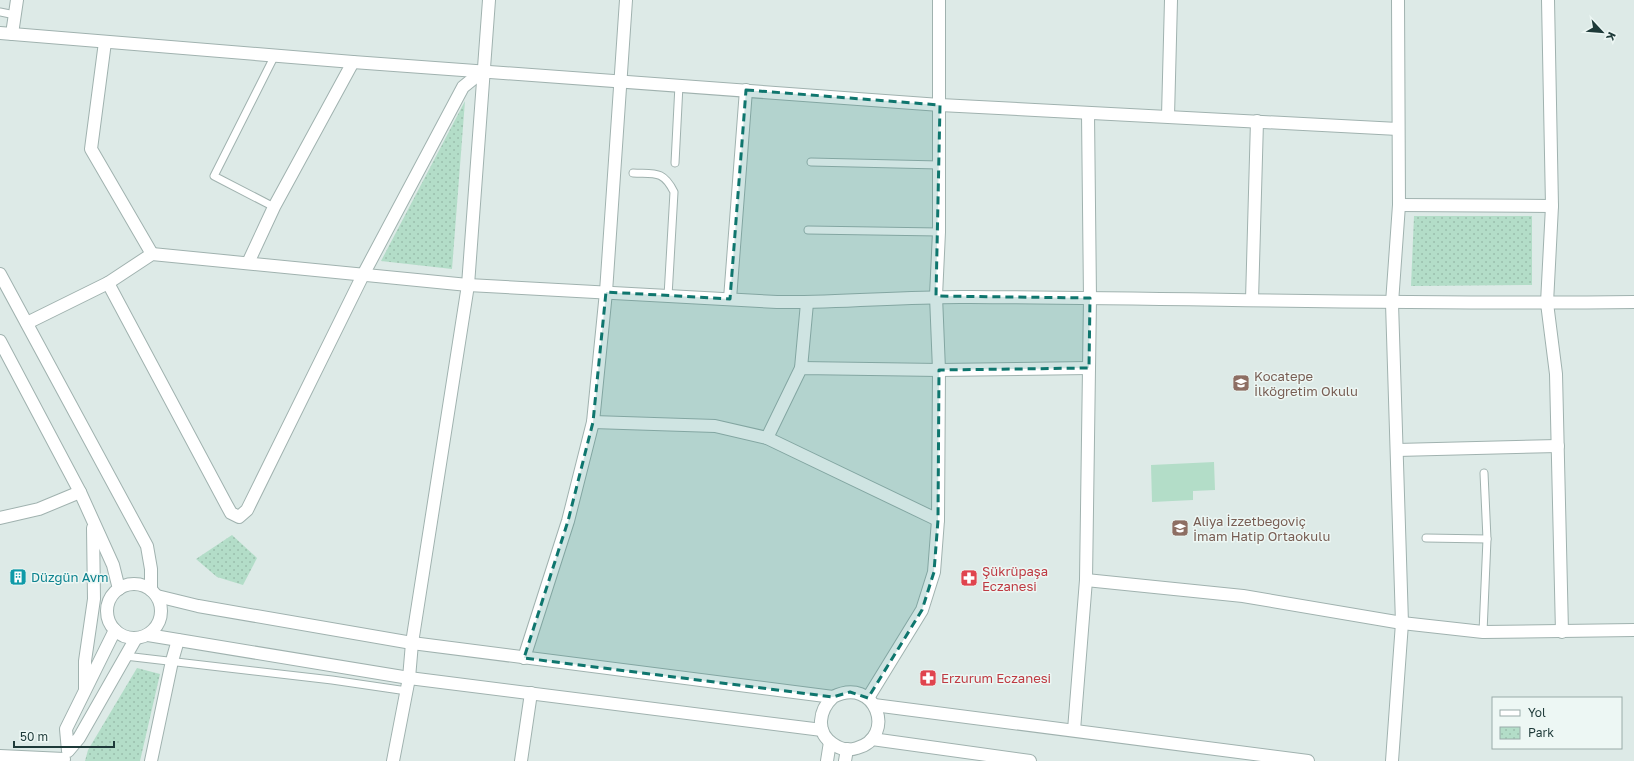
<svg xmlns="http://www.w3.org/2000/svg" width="1634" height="761" viewBox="0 0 1634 761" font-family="'Golos Text',sans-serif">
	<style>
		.green { fill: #b3ddc8 }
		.park { fill: url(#park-dots) }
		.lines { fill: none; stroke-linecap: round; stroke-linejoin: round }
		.service-casing { stroke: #a0b2af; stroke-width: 9 }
		.minor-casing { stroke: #a0b2af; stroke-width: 14 }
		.tertiary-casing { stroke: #a0b2af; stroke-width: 14 }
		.service { stroke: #fff; stroke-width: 7 }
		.minor { stroke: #fff; stroke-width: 12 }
		.tertiary { stroke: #fff; stroke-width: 12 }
		.marked { fill: #0f766e; fill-opacity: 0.2; stroke: #0f766e; stroke-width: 3; stroke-dasharray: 8 5; stroke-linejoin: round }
		.labels { text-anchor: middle; stroke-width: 3; stroke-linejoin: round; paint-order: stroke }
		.education-label { font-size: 13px; fill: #785e54; stroke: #edf7f4; text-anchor: start }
		.health-label { font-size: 13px; fill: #be3a42; stroke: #edf7f4; text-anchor: start }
		.culture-label { font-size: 13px; fill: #0d838f; stroke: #edf7f4; text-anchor: start }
	</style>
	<defs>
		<pattern id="park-dots" width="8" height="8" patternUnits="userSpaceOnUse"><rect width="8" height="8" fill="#b3ddc8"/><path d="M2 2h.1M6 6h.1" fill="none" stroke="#9abead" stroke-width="1.8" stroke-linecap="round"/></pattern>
	</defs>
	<rect width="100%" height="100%" fill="#ddeae7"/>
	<path class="green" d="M1214,462L1215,490L1193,491V500L1152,502L1151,465Z"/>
	<g class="park">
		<path d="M465,101L452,269L381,261Z"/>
		<path d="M1414,216H1532V285L1411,286Z"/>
		<path d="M232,535L257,558L243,585L217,577L196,559Z"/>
		<path d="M137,668L160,674L140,761H85L88,750Z"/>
	</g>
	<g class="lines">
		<g class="service-casing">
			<g id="service">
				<path d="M0,12L15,15"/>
				<path d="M811,162L939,165"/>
				<path d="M675,163L679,85"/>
				<path d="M633,173C655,174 663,170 674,192L668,296"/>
				<path d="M274,207L214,176L275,55"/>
				<path d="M808,230L939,232"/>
				<path d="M1426,538L1487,539"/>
				<path d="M1483,632L1487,539L1484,473"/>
				<path d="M125,656L332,680L407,691"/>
			</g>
		</g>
		<g class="minor-casing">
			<g id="minor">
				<path d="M1548,0L1552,206L1547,303L1556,374L1562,632"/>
				<path d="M0,33L353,62L940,105L1398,129"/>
				<path d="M12,34L17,0"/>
				<path d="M105,42L91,149L152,254"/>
				<path d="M1168,116L1171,0"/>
				<path d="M1399,205L1552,206"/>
				<path d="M248,263L274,207L353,62"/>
				<path d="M108,283L226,504L231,513L239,517L247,510L363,275L463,87L484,70"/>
				<path d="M730,299L746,90"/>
				<path d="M1252,300L1257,121"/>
				<path d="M27,323L108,283L152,254L468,285L777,302C841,303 906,296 970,297C1192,298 1413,305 1634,302"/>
				<path d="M801,368L807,303"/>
				<path d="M593,422L715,426L767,438L938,520"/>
				<path d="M767,438L801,368L939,370L1089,368"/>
				<path d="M1397,450L1558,446"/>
				<path d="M0,518L39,509L80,492"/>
				<path d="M1086,580L1243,596L1402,623L1483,632L1634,630"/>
				<path d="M524,658L568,521L593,422L606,292L626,0"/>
				<path d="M868,698L922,610L934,572L938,520L939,370L936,296L939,232V0"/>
				<path d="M1074,730L1086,580L1090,298L1088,114"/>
				<path d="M151,761L172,661L178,640"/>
				<path d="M393,761L409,678L412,643L468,285L489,0"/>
				<path d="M521,761L531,693"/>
				<path d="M827,761L830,742"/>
				<path d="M845,761L847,749"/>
				<path d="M1392,761L1402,623L1392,303L1399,205L1398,0"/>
			</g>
		</g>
		<g class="tertiary-casing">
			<g id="tertiary">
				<path d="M0,274L147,546L151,569V590"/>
				<path d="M0,341L80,492L113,565L119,589"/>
				<circle cx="134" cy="611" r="27"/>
				<path d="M157,596L198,606L412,643L833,697C876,675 897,737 857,748C849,751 840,749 833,744C815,732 819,710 833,697"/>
				<path d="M115,630L66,729L68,751L79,738L136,638"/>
				<path d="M148,635L409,678L822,730"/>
				<path d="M85,689V661L94,599L93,528"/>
				<path d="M874,705L1308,761"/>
				<path d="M872,739L1030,761"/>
				<path d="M0,756L64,759"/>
			</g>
		</g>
		<use href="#service" class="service"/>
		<use href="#minor" class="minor"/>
		<use href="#tertiary" class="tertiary"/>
	</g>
	<path class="marked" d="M746,90L940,105L936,296L1090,298L1089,368L939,370L938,520L934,572L922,610L868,698L850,692L833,697L524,658L568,521L593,422L606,292L730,299Z"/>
	<defs>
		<g id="school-square" transform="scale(0.9)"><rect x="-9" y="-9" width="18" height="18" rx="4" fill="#8d6e63" stroke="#edf7f4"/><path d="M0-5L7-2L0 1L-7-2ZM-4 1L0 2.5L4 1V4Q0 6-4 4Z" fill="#fff"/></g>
		<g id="building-square" transform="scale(0.9)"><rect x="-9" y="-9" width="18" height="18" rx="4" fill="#0f9aa8" stroke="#edf7f4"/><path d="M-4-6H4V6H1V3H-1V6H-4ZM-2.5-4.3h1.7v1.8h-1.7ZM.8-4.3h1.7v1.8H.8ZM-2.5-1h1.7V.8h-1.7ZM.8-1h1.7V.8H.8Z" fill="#fff"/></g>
		<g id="pharmacy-square" transform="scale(0.9)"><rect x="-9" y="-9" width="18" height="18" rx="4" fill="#e0444e" stroke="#edf7f4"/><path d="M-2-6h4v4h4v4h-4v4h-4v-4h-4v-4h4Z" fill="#fff"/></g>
	</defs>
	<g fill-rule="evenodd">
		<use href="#school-square" x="1241" y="383"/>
		<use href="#school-square" x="1180" y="528"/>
		<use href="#building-square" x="18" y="577"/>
		<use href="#pharmacy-square" x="969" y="578"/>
		<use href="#pharmacy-square" x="928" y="678"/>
	</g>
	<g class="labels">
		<g class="education-label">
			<text x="1254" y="381">Kocatepe<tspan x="1254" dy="15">İlköğretim Okulu</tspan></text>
			<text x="1193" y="526">Aliya İzzetbegoviç<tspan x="1193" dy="15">İmam Hatip Ortaokulu</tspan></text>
		</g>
		<g class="health-label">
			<text x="982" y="576">Şükrüpaşa<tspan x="982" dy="15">Eczanesi</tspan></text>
			<text x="941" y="683">Erzurum Eczanesi</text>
		</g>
		<g class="culture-label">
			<text x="31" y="582">Düzgün Avm</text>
		</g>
	</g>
	<rect x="1492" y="697" width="130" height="52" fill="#edf7f4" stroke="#9aaba9"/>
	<rect x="1500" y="710" width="20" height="6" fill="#ffffff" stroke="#9aaba9"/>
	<text x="1528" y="717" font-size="12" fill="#1e3a39">Yol</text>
	<rect x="1500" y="727" width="20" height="12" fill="url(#park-dots)" stroke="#9aaba9"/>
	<text x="1528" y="737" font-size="12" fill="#1e3a39">Park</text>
	<g transform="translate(1602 32) rotate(116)" stroke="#edf7f4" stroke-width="3" paint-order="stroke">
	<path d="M0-3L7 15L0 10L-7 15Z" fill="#1e3a39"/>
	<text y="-6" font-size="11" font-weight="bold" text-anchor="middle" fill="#1e3a39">K</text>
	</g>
	<path d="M14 741v6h100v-6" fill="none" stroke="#1e3a39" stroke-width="2"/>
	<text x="20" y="741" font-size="12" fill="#1e3a39" stroke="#edf7f4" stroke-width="3" paint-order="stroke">50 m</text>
</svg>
